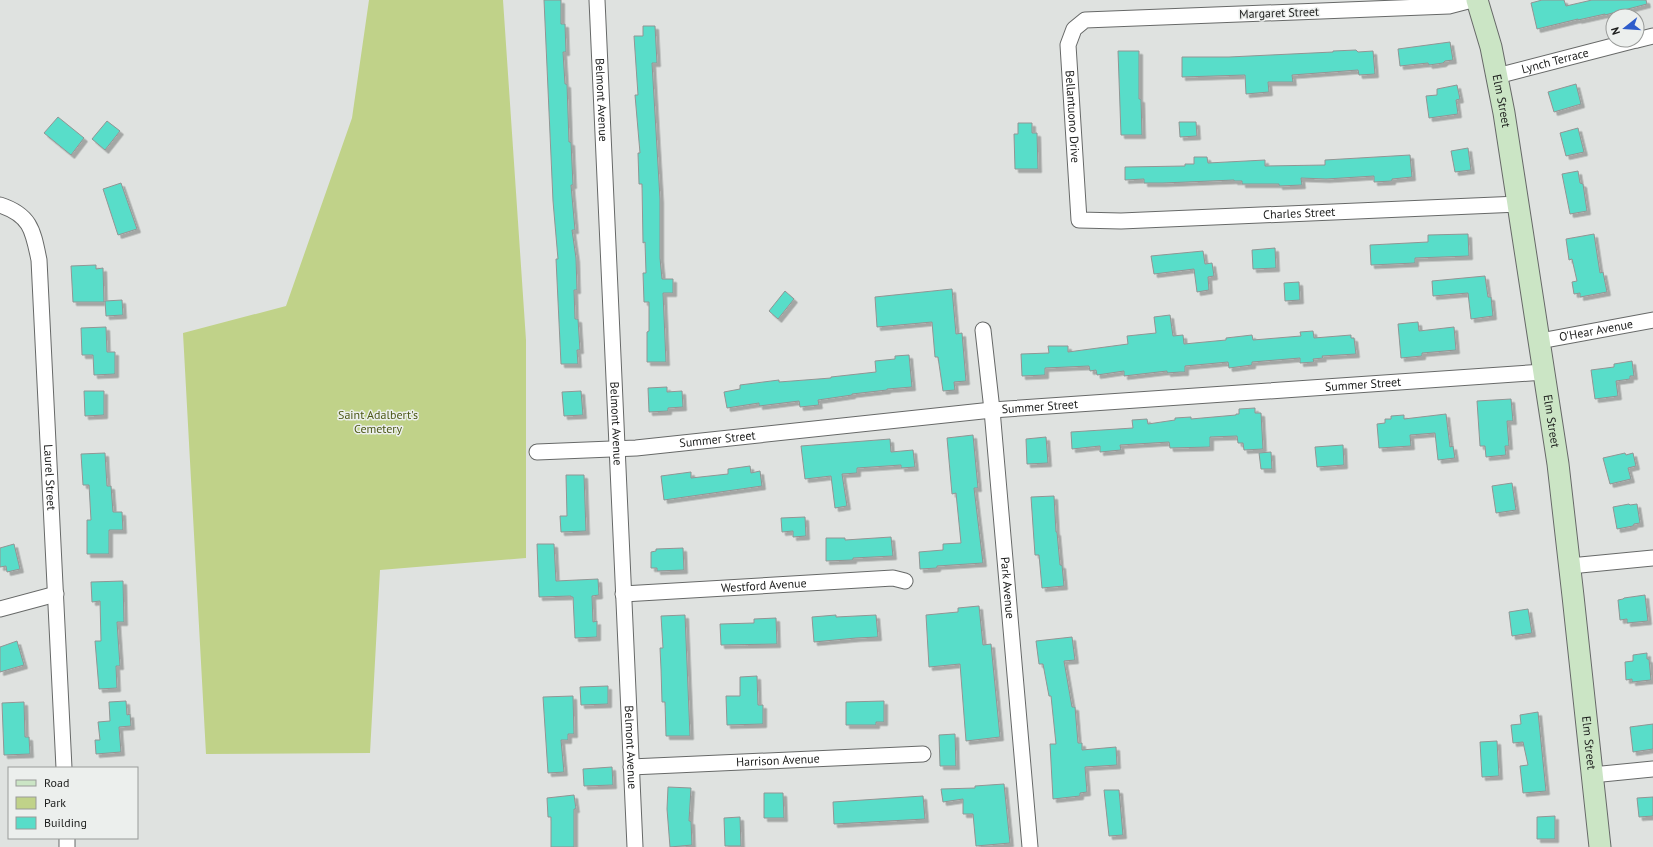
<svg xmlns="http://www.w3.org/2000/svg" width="1653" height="847" viewBox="0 0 1653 847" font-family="'PT Sans',sans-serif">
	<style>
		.green { fill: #c0d289 }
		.building { fill: #58ddc9; stroke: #929594; filter: url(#shadow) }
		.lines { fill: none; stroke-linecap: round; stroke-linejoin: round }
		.minor-casing { stroke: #676968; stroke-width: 17 }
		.secondary-casing { stroke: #676968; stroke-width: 23 }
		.minor { stroke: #fff; stroke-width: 15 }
		.secondary { stroke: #cbe5c5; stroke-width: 21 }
		.labels { text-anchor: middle; stroke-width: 3; stroke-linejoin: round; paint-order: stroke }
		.street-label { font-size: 12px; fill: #1c1d1c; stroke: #ecefed }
		.park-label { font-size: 12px; fill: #4c5816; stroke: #ecefed }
	</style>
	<defs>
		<filter id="shadow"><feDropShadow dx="3.5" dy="3.5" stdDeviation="0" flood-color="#0004"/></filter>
	</defs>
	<rect width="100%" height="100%" fill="#dfe2e0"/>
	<path class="green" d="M369,0H503L526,340V558L380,570L370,753L206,754L183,333L286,306L352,118Z"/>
	<g class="building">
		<path d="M544,0H561V24H565L566,52H563L565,84H567L569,142H571L573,185H571L575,230H572L576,258L577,290H574L575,319H578L580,350H577L578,364H561L556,259H558L553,201Z"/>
		<path d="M1542,0H1564L1566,6L1592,0H1646L1647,4L1605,15V14L1578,20V19L1537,29L1531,3Z"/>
		<path d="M643,26H655L657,63H652L660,199V258L662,279H673V293H663L666,362H647V332L649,331V302H644L643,273H646L645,242L643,243L642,184H639L638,153H640L635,95H638L634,36H643Z"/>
		<path d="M1450,42L1453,60L1445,61L1443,63L1429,65L1428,63L1400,66L1398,49Z"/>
		<path d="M1356,50L1358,52L1373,51L1375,74L1359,75L1358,70L1292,75L1293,82H1268L1269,92L1246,94L1245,75L1182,77V57H1229L1333,52V51Z"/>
		<path d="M1118,51H1139V99H1141L1142,135H1121Z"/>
		<path d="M1576,84L1581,104L1554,112L1548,92Z"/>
		<path d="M1457,85L1460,99L1456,100L1458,114L1429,118L1426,96L1437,95V89Z"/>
		<path d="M58,117L84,138L71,155L44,133Z"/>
		<path d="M107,121L120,131L105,150L92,139Z"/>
		<path d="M1179,122H1196L1197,136L1180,137Z"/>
		<path d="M1018,123H1032V133H1037L1038,169H1015L1014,134H1018Z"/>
		<path d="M1578,128L1584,152L1566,156L1560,133Z"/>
		<path d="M1468,148L1471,170L1455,172L1451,151Z"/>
		<path d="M1410,155L1412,177L1392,179V181L1374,182V176L1326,179L1301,178L1302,185L1279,186V184H1242V181H1234V180L1163,183H1144V179L1125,180V167L1185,166V164H1194V157H1207L1208,163L1265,160V166L1325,165V160Z"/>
		<path d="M1578,171L1580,183L1583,184L1587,211L1570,214L1562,174Z"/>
		<path d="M121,183L137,229L118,235L103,189Z"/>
		<path d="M1468,234L1469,256L1415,258V263L1371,265L1370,245L1428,242V235Z"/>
		<path d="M1594,234L1600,273L1603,272L1607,292L1580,297V293L1574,294L1572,282L1577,281L1572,259L1569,260L1566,239Z"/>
		<path d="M1275,248L1276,268L1253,269L1252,250Z"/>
		<path d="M1203,251L1205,264L1212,263L1214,276L1208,277L1209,290L1197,292L1194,269L1154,274L1151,256Z"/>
		<path d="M96,265V269L103,268L104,302H73L71,266Z"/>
		<path d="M1485,276L1488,297H1491L1493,316L1471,319L1468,293L1433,296L1432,281Z"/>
		<path d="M1299,282L1300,300L1285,301L1284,283Z"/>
		<path d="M952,289L956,334L962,333L966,381L954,382L955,390L943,391L938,357H935L932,322L877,327L875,297Z"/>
		<path d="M785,291L794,299L778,319L769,311Z"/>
		<path d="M122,300L123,315L106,316L105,301Z"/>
		<path d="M1170,315L1173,336L1183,335L1184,344L1226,340V338L1252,335L1253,340L1301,336L1300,332L1313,331L1314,338L1351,335V338H1354L1356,354L1322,356L1323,358L1313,359L1314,362L1300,363V358L1252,362V365L1229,368L1228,362L1185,366V372H1180L1167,373V371L1124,376V371L1097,375L1096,370L1090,371L1089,366L1045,368V375L1022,376L1021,354L1049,353L1048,346H1068V352L1128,344L1127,336L1156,333L1154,317Z"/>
		<path d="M1418,322L1419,331L1454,327L1456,350L1422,353V356L1401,358L1398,324Z"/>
		<path d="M106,327L107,352H115V374L94,375L93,355H82L81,328Z"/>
		<path d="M909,355L912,387L887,389V390L852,394V395L818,400L819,405L800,407L799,401L759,406V403L727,408L724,392L740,389V385L779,380V382L831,378V377L876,372L875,361L895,359V356Z"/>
		<path d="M1632,361L1634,376H1630V379L1616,381L1618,396L1595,399L1591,370L1614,367V364Z"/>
		<path d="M667,387V392L682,391L683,407L668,408V411L649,412L648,388Z"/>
		<path d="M84,391H104V415L85,416Z"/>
		<path d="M581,391L583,415L564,416L562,392Z"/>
		<path d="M1511,399L1513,421H1507L1509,446H1505L1506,455L1486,457L1485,446H1480L1477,401Z"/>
		<path d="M1255,408V413H1261L1263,449L1244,450L1243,443H1238L1237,436L1210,437V447L1170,448L1169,442L1120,445L1121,450L1100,452V446L1072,449L1071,432L1133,428L1132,420L1147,419L1148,424L1175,420V418L1191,417V419L1236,415V414H1239V409Z"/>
		<path d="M1446,414L1450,447L1453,446L1455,458L1438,460L1435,433L1410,435L1411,446L1379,448L1377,424L1385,423V419H1391V416L1404,415V419Z"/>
		<path d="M973,435L978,488H974L983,563L937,566V568L920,569L919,552L943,550V544L961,543L956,493L952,494L947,438Z"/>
		<path d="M1046,437L1048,463L1027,464L1026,439Z"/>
		<path d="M890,439L891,452L913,450L915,467L901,468V465L857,468V473L842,474L847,506L835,508L831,476L805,479L801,446Z"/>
		<path d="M1343,445L1344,465L1317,467L1315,447Z"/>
		<path d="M1271,452L1272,469H1261L1259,453Z"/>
		<path d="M105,453L107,486H111L113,512H122L123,530H109V554H87V520H91L89,485H83L81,454Z"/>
		<path d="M1625,453L1626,455L1633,453L1636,466L1628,468L1631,479L1610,484L1603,458Z"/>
		<path d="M750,466L751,473L760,471L762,486L664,500L661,476L691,472V478L728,474V469Z"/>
		<path d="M566,475H584L586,531L561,532L560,516H567Z"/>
		<path d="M1512,483L1516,510L1496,513L1492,486Z"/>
		<path d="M1054,496L1056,532H1057L1060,565H1062L1064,586L1042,588L1039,555H1035L1031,497Z"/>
		<path d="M1629,504L1630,505L1637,504L1640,523L1634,524L1633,526L1617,529L1613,507Z"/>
		<path d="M805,517L806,536L793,537V531L782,532L781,518Z"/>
		<path d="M891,537L893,556L853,558V560L826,561V538H845V540Z"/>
		<path d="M14,544L20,569L7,572L6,566L0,567V548Z"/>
		<path d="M537,544H554L556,581L598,579L599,595L592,596L593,622L597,621V637L575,638L573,597H571V596L539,597Z"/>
		<path d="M683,548L684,570L657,571V568H651V552L656,551V549Z"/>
		<path d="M123,581L124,622H117L120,666H116L117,688L99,689L95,641H101L100,601L92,602L91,582Z"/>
		<path d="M1645,595L1648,621L1627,623V619L1620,620L1618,600L1623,599L1624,598Z"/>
		<path d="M979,606L983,645L991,644L1000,737L966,741L960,664L929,667L926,615L958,612V608Z"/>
		<path d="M1528,609L1532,633L1512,636L1509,612Z"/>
		<path d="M685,615L690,736H666L665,702H662L661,669L660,648H663L661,616Z"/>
		<path d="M836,615V617L876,615L878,637L856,638L814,642L812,617Z"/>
		<path d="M776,618L777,644L721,645L720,624L754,623V619Z"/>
		<path d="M1072,637L1075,660L1064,661L1072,707H1075L1078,743H1082V750L1116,747L1117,765L1085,767L1087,792L1080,793V796L1053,799L1050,744H1056L1051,696H1049L1043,664H1039L1036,641Z"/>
		<path d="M17,641L24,665L0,672V647Z"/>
		<path d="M1647,653V659H1649L1651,680L1632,682V679L1626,680L1625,662L1633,661V655Z"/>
		<path d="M757,676L758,705H763V724L727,725L726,696H740V677Z"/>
		<path d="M608,686V704L581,705L580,687Z"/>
		<path d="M573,696L574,734H568V740H561L564,772L548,773L543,697Z"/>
		<path d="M126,701L127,715L130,714L131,726L119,727L121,752L96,754L95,740H100L98,722L110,721L109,702Z"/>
		<path d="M884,701V722H876V725H846V702Z"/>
		<path d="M24,702L25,737H29L30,754L4,755L2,703Z"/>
		<path d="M1538,712L1546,791L1523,793L1520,766L1528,765L1523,742L1513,743L1511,725L1521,724L1520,715Z"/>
		<path d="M1653,724V749L1633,752L1630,727Z"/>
		<path d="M955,734L956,766H940L939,735Z"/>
		<path d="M1497,741L1499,776L1482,777L1480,742Z"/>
		<path d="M612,767L613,785L584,786L583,769Z"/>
		<path d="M1004,784L1010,843L976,846L973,814H963V799L943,802L941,789L975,788V786Z"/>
		<path d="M668,787L691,788L689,821H691L692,845L670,847L667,809Z"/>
		<path d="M1104,790H1119L1123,835L1109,836Z"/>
		<path d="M764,793H783L784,818H764Z"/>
		<path d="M574,795L576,809H574V847H551V817H548L547,798Z"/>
		<path d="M923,796L925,819L834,824L833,802Z"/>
		<path d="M1653,797V816L1639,817L1637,798Z"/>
		<path d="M1555,816V839H1537V817Z"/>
		<path d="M740,817L741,846H725L724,818Z"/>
	</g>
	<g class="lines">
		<g class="minor-casing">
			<g id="minor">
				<path id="s1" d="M597,0L635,847"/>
				<path id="s2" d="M1472,0L1449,6L1085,20L1074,29L1068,45L1079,220L1121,221L1519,204"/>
				<path d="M1637,40L1653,36"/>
				<path id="s3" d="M1497,76L1636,40"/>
				<path id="s4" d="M0,205C31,215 33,231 39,260L64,768"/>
				<path id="s5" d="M983,330L992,410L1030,847"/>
				<path id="s6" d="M1540,341L1653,320"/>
				<path id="s7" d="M537,452L636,448L992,410L1544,372"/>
				<path d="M1570,566L1653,558"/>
				<path id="s8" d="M623,594L893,578L905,581"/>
				<path d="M0,609L56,594"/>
				<path id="s9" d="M631,767L923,754"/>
				<path d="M1592,775L1653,769"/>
				<path d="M67,838V847"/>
			</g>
		</g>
		<g class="secondary-casing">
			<g id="secondary">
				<path id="s10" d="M1477,0L1491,47L1504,113L1558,464L1573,596L1600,847"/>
			</g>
		</g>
		<use href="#minor" class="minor"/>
		<use href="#secondary" class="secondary"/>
	</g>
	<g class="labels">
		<g class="street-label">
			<text transform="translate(1279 13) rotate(-2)" y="4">Margaret Street</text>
			<text dy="4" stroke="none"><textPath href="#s3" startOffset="60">Lynch Terrace</textPath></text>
			<text dy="4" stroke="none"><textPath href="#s1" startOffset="100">Belmont Avenue</textPath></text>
			<text dy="4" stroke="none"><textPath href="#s10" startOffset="104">Elm Street</textPath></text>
			<text dy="4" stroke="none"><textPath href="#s2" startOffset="491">Bellantuono Drive</textPath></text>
			<text dy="4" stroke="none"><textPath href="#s2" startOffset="815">Charles Street</textPath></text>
			<text dy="4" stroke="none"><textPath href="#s6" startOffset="57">O'Hear Avenue</textPath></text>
			<text dy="4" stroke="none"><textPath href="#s7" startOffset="829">Summer Street</textPath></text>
			<text dy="4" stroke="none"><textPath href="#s7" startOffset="505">Summer Street</textPath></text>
			<text dy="4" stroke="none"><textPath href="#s10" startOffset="428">Elm Street</textPath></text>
			<text dy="4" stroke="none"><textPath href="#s1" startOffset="424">Belmont Avenue</textPath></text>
			<text dy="4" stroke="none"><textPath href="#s7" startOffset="181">Summer Street</textPath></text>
			<text dy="4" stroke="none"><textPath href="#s4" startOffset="290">Laurel Street</textPath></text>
			<text dy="4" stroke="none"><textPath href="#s8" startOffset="141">Westford Avenue</textPath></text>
			<text dy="4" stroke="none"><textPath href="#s5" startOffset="259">Park Avenue</textPath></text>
			<text dy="4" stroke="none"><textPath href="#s10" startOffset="752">Elm Street</textPath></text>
			<text dy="4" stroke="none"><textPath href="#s1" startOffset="748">Belmont Avenue</textPath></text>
			<text dy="4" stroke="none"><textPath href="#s9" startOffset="147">Harrison Avenue</textPath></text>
		</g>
		<g class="park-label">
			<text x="378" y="419">Saint Adalbert's<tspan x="378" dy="14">Cemetery</tspan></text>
		</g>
	</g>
	<rect x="8" y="767" width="130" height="72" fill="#ecefed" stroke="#999b99"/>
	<rect x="16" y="780" width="20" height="6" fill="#cbe5c5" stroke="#999b99"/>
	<text x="44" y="787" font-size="12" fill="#1c1d1c">Road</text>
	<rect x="16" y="797" width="20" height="12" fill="#c0d289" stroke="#999b99"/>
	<text x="44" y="807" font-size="12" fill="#1c1d1c">Park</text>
	<rect x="16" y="817" width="20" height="12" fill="#58ddc9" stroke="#999b99"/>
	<text x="44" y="827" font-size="12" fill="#1c1d1c">Building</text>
	<g transform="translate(1625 28) rotate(253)"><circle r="19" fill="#ecefed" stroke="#999b99"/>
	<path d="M0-3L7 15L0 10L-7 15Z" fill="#2e5ccb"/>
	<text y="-6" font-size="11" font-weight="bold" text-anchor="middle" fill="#1c1d1c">N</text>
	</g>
</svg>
